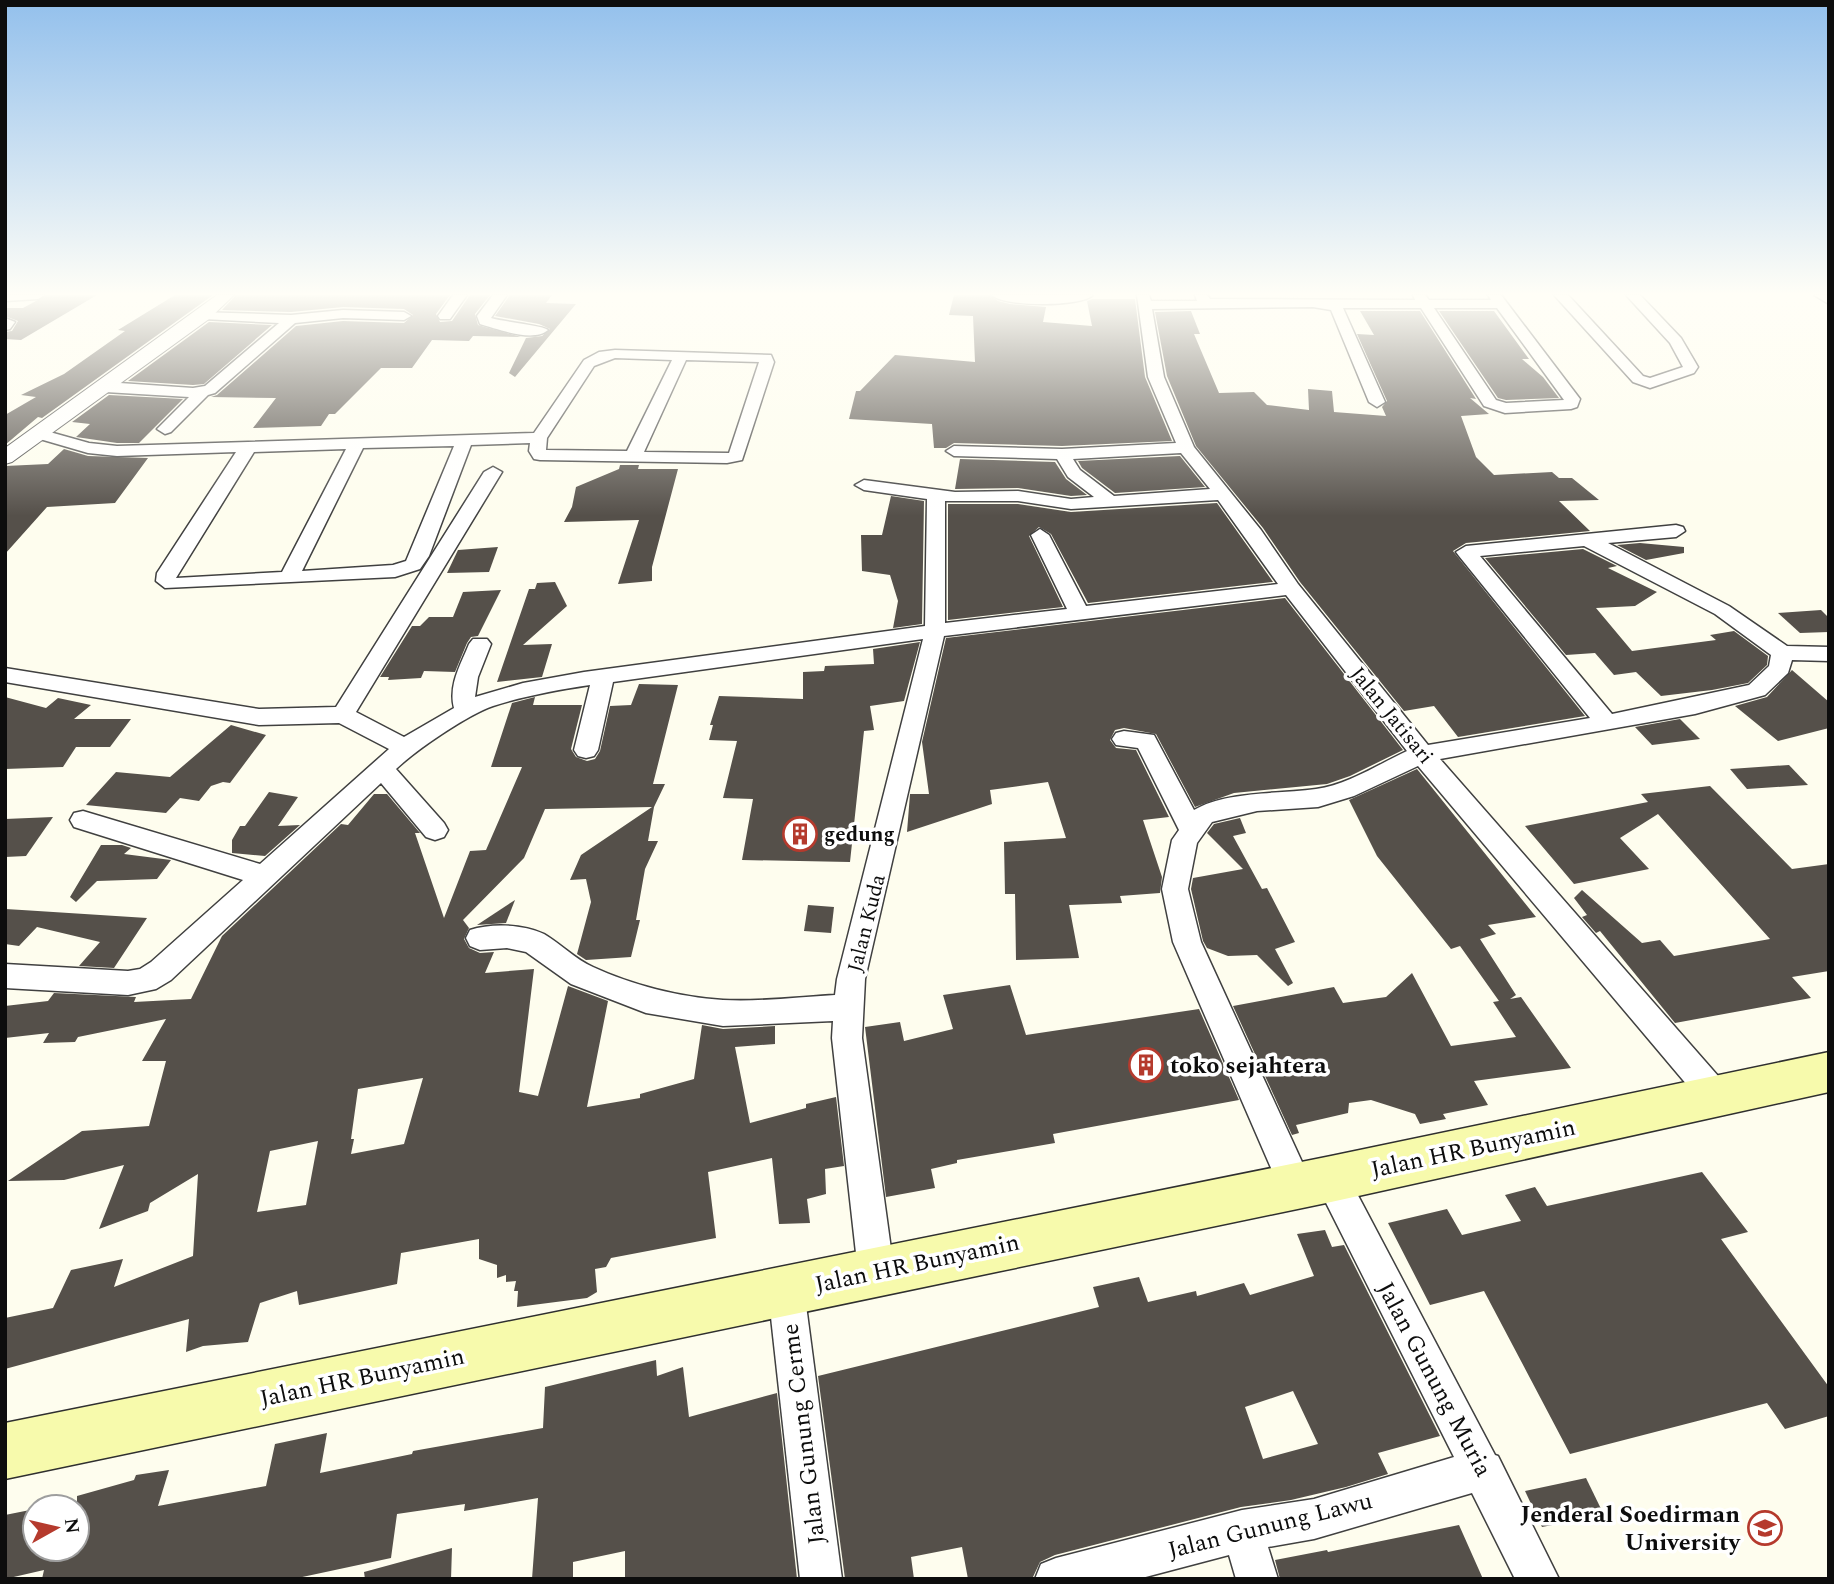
<svg xmlns="http://www.w3.org/2000/svg" width="1834" height="1584" viewBox="0 0 1834 1584" font-family="Spectral,serif">
	<style>
		.building { fill: #55504a; fill-rule: evenodd }
		.lines { fill: none; stroke-linecap: round; stroke-linejoin: round }
		.minor-casing { stroke: #404040; stroke-width: 3 }
		.tertiary-casing { stroke: #404040; stroke-width: 2 }
		.secondary-casing { stroke: #2f2f2f; stroke-width: 3 }
		.minor { fill: #fff; fill-rule: evenodd }
		.tertiary { fill: #fff; fill-rule: evenodd }
		.secondary { fill: #f7faac; fill-rule: evenodd }
		.labels { text-anchor: middle; stroke-width: 7; stroke-linejoin: round; paint-order: stroke }
		.street-label { font-size: 21px; fill: #0d0d0d; stroke: #fff }
		.poi-label { font-size: 21px; font-weight: bold; fill: #0d0d0d; stroke: #fff; text-anchor: start }
		.near-poi-label { font-size: 24px; font-weight: bold; fill: #0d0d0d; stroke: #fff; text-anchor: start }
		.near-street-label { font-size: 24px; fill: #0d0d0d; stroke: #fff }
	</style>
	<rect width="100%" height="100%" fill="#fefdee"/>
	<g class="building">
		<path d="M47,295H97L21,340L5,339V332L12,331L18,321L5,316V308H23Z"/>
		<path d="M175,295H213L42,418L38,417L5,445V415L36,397L21,395L64,374L125,331L118,330Z"/>
		<path d="M236,295H450L436,314L440,322L452,321L470,295H490L475,314L478,325L521,337L473,336L469,341L432,340L412,368H381L335,414H329L321,426L253,428L276,398L211,397L217,395L296,326L343,321L404,323L413,315L404,309L343,307L291,312L222,310Z"/>
		<path d="M510,295H552L546,303L576,304L515,377L509,373L526,338L542,336L550,329L539,324L495,316Z"/>
		<path d="M954,295H990L998,301L1010,304L1046,307L1043,322L1092,326L1087,301L1092,299H1135L1145,377L1172,441L1062,446L954,443L946,448H934L932,424L849,419L856,391H860L895,355L975,362L973,316L949,315Z"/>
		<path d="M1191,311L1200,334H1194L1219,393L1254,392L1267,405L1309,410L1308,389L1332,391L1334,412L1386,416L1382,407L1387,401L1357,334L1374,335L1360,311H1420L1476,399L1470,398L1489,414L1461,416L1476,457L1494,475L1552,472L1559,478H1572L1599,500L1559,501L1590,531L1466,543L1453,551L1585,716L1458,737L1434,706L1404,711L1300,582L1263,528L1196,446L1167,376L1155,312Z"/>
		<path d="M1439,311H1494L1529,359H1522L1543,377L1559,398L1506,400L1498,398Z"/>
		<path d="M209,322L272,325L204,384L193,385L128,381Z"/>
		<path d="M109,395L183,399L139,443H117L76,437L90,424L72,422Z"/>
		<path d="M64,449L88,456L148,458L115,503L47,507L5,554V466L48,464Z"/>
		<path d="M1180,456L1205,487L1115,493L1082,468L1078,461Z"/>
		<path d="M960,459L1055,462L1066,479L1087,495L1071,496L1018,488L955,489Z"/>
		<path d="M620,465H639L638,469H678L652,567V581L618,584L639,520L564,522L572,507L576,487L619,469Z"/>
		<path d="M891,496L924,501L922,624L893,628L898,601L890,575L862,571L861,535H882Z"/>
		<path d="M1217,503L1273,582L1088,603L1051,534L1039,527L1029,536L1063,607L948,620V504H1018L1071,512Z"/>
		<path d="M1640,543L1684,547V553L1646,560L1617,545Z"/>
		<path d="M498,547L489,572L447,573L458,550Z"/>
		<path d="M1583,549L1617,566L1608,568L1657,592L1635,606L1596,608L1632,651L1716,640L1710,635L1734,631L1768,656L1767,665L1748,683L1712,690L1661,696L1636,672L1614,675L1595,653L1566,655L1485,558Z"/>
		<path d="M555,582L567,606L523,645L552,644L542,677L497,682L529,589H535L537,583Z"/>
		<path d="M501,590L478,636L471,637L467,643L455,672L424,671L421,678L388,680L389,677H380L412,626H420L429,617H453L463,592Z"/>
		<path d="M1285,598L1403,750L1350,776L1327,784L1234,793L1195,807L1156,734L1124,728L1115,730L1110,740L1116,748L1136,750L1169,817L1143,820L1162,877L1160,893L1120,896L1122,903L1069,905L1079,958L1016,960L1015,894H1005L1004,842L1066,838L1048,782L990,790L992,804L907,832L910,794H929L922,742L946,638Z"/>
		<path d="M1821,610L1829,618V632L1800,633L1778,613Z"/>
		<path d="M920,642L904,701L870,706L874,730L864,731L850,862L742,860L753,799L723,798L737,741L709,740L713,725H710L719,696L803,699V672L824,671L825,666L874,664L873,649Z"/>
		<path d="M1792,670L1829,702V728L1778,741L1735,706L1767,697Z"/>
		<path d="M639,684L678,685L653,784H665L654,807L648,841H658L645,869L636,920H640L631,957L586,960L577,954L591,902L586,879L570,880L581,855L652,807L545,809L524,858L463,920L469,928L464,939L469,948L480,953L494,952L485,973L534,969L519,1092L538,1096L568,986L608,1001L587,1107L640,1098V1094L694,1079L702,1025L723,1029L775,1026V1044L735,1047L750,1123L806,1108V1104L836,1097L844,1166L825,1169L826,1194L807,1199L810,1223L779,1224L772,1158L708,1172L716,1238L611,1258L606,1267L595,1269L597,1292L587,1298L517,1307L518,1291H514L516,1281L506,1282V1275L497,1278V1265L479,1259V1239L401,1253L397,1284L299,1305L297,1291L260,1303L248,1342L203,1346L186,1352L189,1319L5,1369V1318L53,1308L71,1270L123,1259L114,1287L193,1256L198,1174L150,1203L148,1211L99,1229L124,1165L64,1180L8,1181L82,1131L149,1126L166,1061H142L166,1019L78,1037L75,1042L43,1043L49,1033L5,1038V1006L48,1001L54,993L136,997L134,1002L191,999L222,936L341,824L348,825L374,794H387L420,833H415L444,918L470,851L486,850L522,767H491L512,703L535,697L533,705H582L571,749L576,757L587,761L595,759L600,751L610,706L631,705ZM423,1078L404,1144L351,1154L354,1139H351L358,1089ZM318,1141L306,1205L257,1212L270,1151Z"/>
		<path d="M5,697L46,708L58,698L91,705L74,719H131L110,747H76L63,767L5,769Z"/>
		<path d="M1680,719L1700,739L1652,745L1635,727Z"/>
		<path d="M231,725L266,735L230,783L223,782L211,786L199,801L180,798L166,813L86,805L116,772L170,777Z"/>
		<path d="M1789,765L1808,785L1747,789L1730,769Z"/>
		<path d="M1417,769L1536,917L1488,925L1496,934L1480,939L1516,995L1510,999L1521,997L1571,1068L1474,1081L1488,1105L1443,1114L1446,1119L1420,1124L1415,1114L1371,1100L1349,1103L1348,1113L1296,1125L1299,1133L1292,1135L1233,1006L1334,987L1343,1003L1386,997L1412,973L1451,1046L1516,1037L1493,1002L1499,1001L1460,946L1451,949L1377,856L1349,800Z"/>
		<path d="M1710,786L1792,869L1829,864V971L1792,977L1811,998L1675,1023L1600,931L1596,933L1582,917L1587,915L1574,898L1582,890L1642,943L1660,940L1674,956L1770,939L1658,814L1620,838L1649,869L1574,884L1525,826L1648,802L1641,794Z"/>
		<path d="M269,792L298,797L278,826L300,825L265,856L232,853V840L240,826H245Z"/>
		<path d="M53,817L26,856L5,857V819Z"/>
		<path d="M1240,818L1246,833L1233,836L1262,889L1267,888L1295,942L1275,949L1293,983L1288,986L1257,955L1228,956L1207,948L1203,941L1191,889L1193,878L1243,869L1207,833L1214,824Z"/>
		<path d="M101,845H122L131,848L124,854L171,860L157,879L97,881L76,902L70,897Z"/>
		<path d="M515,900L506,923L477,925Z"/>
		<path d="M808,905L834,907L831,933L804,931Z"/>
		<path d="M5,909L22,910L147,918L114,968L79,966L100,942L37,927L19,946L5,944Z"/>
		<path d="M1010,985L1026,1035L1199,1009L1239,1100L1053,1134L1055,1143L957,1160V1163L931,1169L935,1188L886,1197L865,1027L900,1022L904,1041L953,1029L943,995Z"/>
		<path d="M1702,1172L1748,1232L1721,1239L1829,1387V1416L1785,1429L1767,1403L1570,1454L1484,1291L1430,1305L1388,1223L1447,1209L1462,1235L1521,1221L1505,1195L1535,1187L1547,1206Z"/>
		<path d="M1325,1230L1332,1247L1344,1245L1440,1436L1378,1453L1388,1474L1346,1487L1291,1500L1241,1507L1055,1555L1040,1562L1033,1577L968,1579L962,1547L911,1557L914,1579H845L818,1376L1099,1307L1093,1287L1139,1277L1148,1302L1196,1291L1197,1296L1244,1283L1250,1295L1314,1276L1297,1234ZM1293,1391L1318,1444L1263,1459L1245,1407Z"/>
		<path d="M656,1360L657,1376L683,1367L689,1417L777,1393L797,1579H625V1551L573,1562V1579H532L538,1498L464,1511L465,1504L397,1514L391,1558L293,1579H42L44,1570L5,1579V1515L35,1509V1549H77V1496L134,1480L136,1475L169,1470L158,1506L266,1486L275,1444L327,1433L320,1473L412,1454L413,1451L543,1428L545,1387Z"/>
		<path d="M1586,1478L1604,1515L1542,1527L1525,1491Z"/>
		<path d="M1459,1525L1483,1579H1280L1275,1560L1327,1550L1328,1552Z"/>
		<path d="M452,1548L451,1579H365L364,1572Z"/>
	</g>
	<g class="lines">
		<g class="minor-casing">
			<g id="minor">
				<path d="M5,295H45L38,299L5,301Z"/>
				<path d="M453,295H467L450,319H440L438,316Z"/>
				<path d="M493,295H507L491,318C504,322 542,325 548,330C533,343 498,329 480,324L477,316Z"/>
				<path d="M992,295H1093C1082,307 1003,307 992,295Z"/>
				<path d="M1137,295H1149L1151,301H1197L1195,295H1207L1210,299L1415,300L1413,295H1425L1429,300H1491L1488,295H1501L1580,399L1577,407L1571,409L1505,413L1484,406L1421,308H1343L1385,402L1377,407L1369,402L1331,310L1313,307L1152,309L1164,377L1194,447L1261,530L1298,584L1428,745L1590,718L1459,556L1456,552L1466,546L1676,525L1683,527L1685,531L1676,537L1608,543L1729,606L1787,646L1829,647V661L1792,660L1788,673L1765,695L1695,714L1440,759L1726,1085L1731,1095L1726,1105L1715,1110L1704,1105L1418,766L1354,796L1318,807L1257,811L1212,822L1197,843L1188,889L1201,942L1313,1186L1308,1198L1296,1203L1284,1198L1173,942L1162,889L1172,840L1179,830L1138,748L1116,745L1112,739L1116,733L1124,731L1154,735L1194,810C1226,791 1280,794 1316,789C1347,785 1379,764 1407,751L1286,595L944,636L865,979L862,1038L894,1271L888,1283L876,1289L864,1283L858,1271L832,1038L833,1021L723,1026L646,1013L571,984L526,952L507,948L480,950L470,946L466,938L470,930C491,923 523,924 544,934C561,944 575,959 593,967C632,985 679,997 723,1000C759,1002 799,997 835,995L837,979L923,639L613,682L598,750L594,756L586,758L578,756L574,750L590,685C557,690 524,696 493,706C467,715 416,750 396,769L444,823L448,830L444,837L435,840L426,837L381,783L171,980L156,989L128,995L5,988V964L128,971L140,969L151,962L243,880L74,827L70,820L74,813L83,811L260,864L389,749L339,723L259,725L5,682V668L259,709L336,707L484,472L493,467L502,472L356,712L404,737L454,708C448,685 461,664 469,644L473,639H487L491,644L478,677L475,697L523,683L584,672L925,626L927,499L864,490L855,485L864,480L955,492L1018,491L1071,499L1094,497L1068,477L1057,459L954,456L946,451L954,446L1062,449L1176,443L1148,377ZM1434,308H1497L1564,400L1506,403L1496,400ZM1181,453L1210,489L1114,496L1080,470L1073,459ZM1218,500L1278,584L1086,606L1049,535L1040,529L1031,535L1067,609L945,623V501H1018L1071,509ZM1584,546L1715,614L1771,655L1769,666L1749,685L1612,714L1480,556Z"/>
				<path d="M1554,295H1568L1643,376L1650,378L1683,367L1670,343L1626,295H1640L1681,338L1698,367L1694,373L1650,388L1633,382Z"/>
				<path d="M1814,295H1829V304Z"/>
				<path d="M343,310L404,312L411,316L404,320L343,318L295,323L215,393L208,395L171,432L165,434L157,429L189,397L105,392L97,387L105,382L193,388L205,386L279,323L203,319L198,318V312L291,315Z"/>
				<path d="M5,318L15,322L10,329L5,330Z"/>
				<path d="M615,350L771,355L774,362L742,460L727,463L540,460L534,459L529,451L530,443L471,445L429,556L420,569L395,577L165,588L156,581L157,573L236,452L117,456L88,453L33,437L31,434L39,429L89,443L117,446L534,433L584,360L599,352ZM615,358L672,360L627,451L546,450L547,438L594,366ZM686,360L759,362L729,453L644,452ZM454,446L406,561L393,565L302,571L363,448ZM346,449L282,572L176,578L254,452Z"/>
				<path d="M1331,1163L1343,1167L1495,1455L1498,1456L1559,1579H1515L1472,1493L1314,1539L1268,1547L1278,1579H1236L1229,1555L1138,1579H1035L1041,1564L1056,1558L1242,1510L1314,1499L1454,1457L1314,1179L1319,1167Z"/>
				<path d="M786,1272L799,1277L804,1290L842,1579H800L768,1290L773,1277Z"/>
			</g>
		</g>
		<g class="tertiary-casing">
			<path id="tertiary" d="M217,295H234L209,319L12,462L5,464V448Z"/>
		</g>
		<g class="secondary-casing">
			<path id="secondary" d="M1829,1052V1092L1331,1202L5,1479V1423L1331,1156Z"/>
		</g>
		<use href="#minor" class="minor"/>
		<use href="#tertiary" class="tertiary"/>
		<use href="#secondary" class="secondary"/>
	</g>
	<linearGradient id="sky" x2="0" y2="1"><stop stop-color="#93c0ec"/><stop offset="0.57" stop-color="#fffef7"/><stop offset="1" stop-color="#fffef7" stop-opacity="0"/></linearGradient>
	<rect width="1834" height="516" fill="url(#sky)"/>
	<defs>
		<g id="building-ring" transform="scale(1.75)"><circle r="9.5" fill="#fff" stroke="#b53a2d" stroke-width="1.5"/><path d="M-4-6H4V6H1V3H-1V6H-4ZM-2.5-4.3h1.7v1.8h-1.7ZM.8-4.3h1.7v1.8H.8ZM-2.5-1h1.7V.8h-1.7ZM.8-1h1.7V.8H.8Z" fill="#b53a2d"/></g>
		<g id="university-ring" transform="scale(1.75)"><circle r="9.5" fill="#fff" stroke="#b53a2d" stroke-width="1.5"/><path d="M0-5L7-2L0 1L-7-2ZM-4 1L0 2.5L4 1V4Q0 6-4 4Z" fill="#b53a2d"/></g>
	</defs>
	<g fill-rule="evenodd">
		<use href="#building-ring" x="800" y="834"/>
		<use href="#building-ring" x="1146" y="1065"/>
		<use href="#university-ring" x="1765" y="1528"/>
	</g>
	<g class="labels">
		<g class="street-label">
			<text transform="translate(1392 715) rotate(51)" y="7">Jalan Jatisari</text>
			<text transform="translate(866 923) rotate(-76)" y="7">Jalan Kuda</text>
		</g>
		<g class="poi-label">
			<text x="824" y="841">gedung</text>
		</g>
		<g class="near-poi-label">
			<text x="1170" y="1073">toko sejahtera</text>
			<text x="1740" y="1522" text-anchor="end">Jenderal Soedirman<tspan x="1740" dy="28">University</tspan></text>
		</g>
		<g class="near-street-label">
			<text transform="translate(1473 1148) rotate(-12)" y="8">Jalan HR Bunyamin</text>
			<text transform="translate(917 1263) rotate(-12)" y="8">Jalan HR Bunyamin</text>
			<text transform="translate(362 1377) rotate(-12)" y="8">Jalan HR Bunyamin</text>
			<text transform="translate(1435 1379) rotate(62)" y="8">Jalan Gunung Muria</text>
			<text transform="translate(803 1434) rotate(-97)" y="8">Jalan Gunung Cerme</text>
			<text transform="translate(1270 1525) rotate(-14)" y="8">Jalan Gunung Lawu</text>
		</g>
	</g>
	<rect width="1834" height="1584" fill="none" stroke="#0d0d0d" stroke-width="14"/>
	<g transform="translate(56 1528) rotate(82)"><circle r="33" fill="#ffffff" stroke="#9e9e9e" stroke-width="2"/>
	<path d="M0-5L12 26L0 18L-12 26Z" fill="#b53a2d"/>
	<text y="-10" font-size="19" font-weight="bold" text-anchor="middle" fill="#0d0d0d">N</text>
	</g>
</svg>
